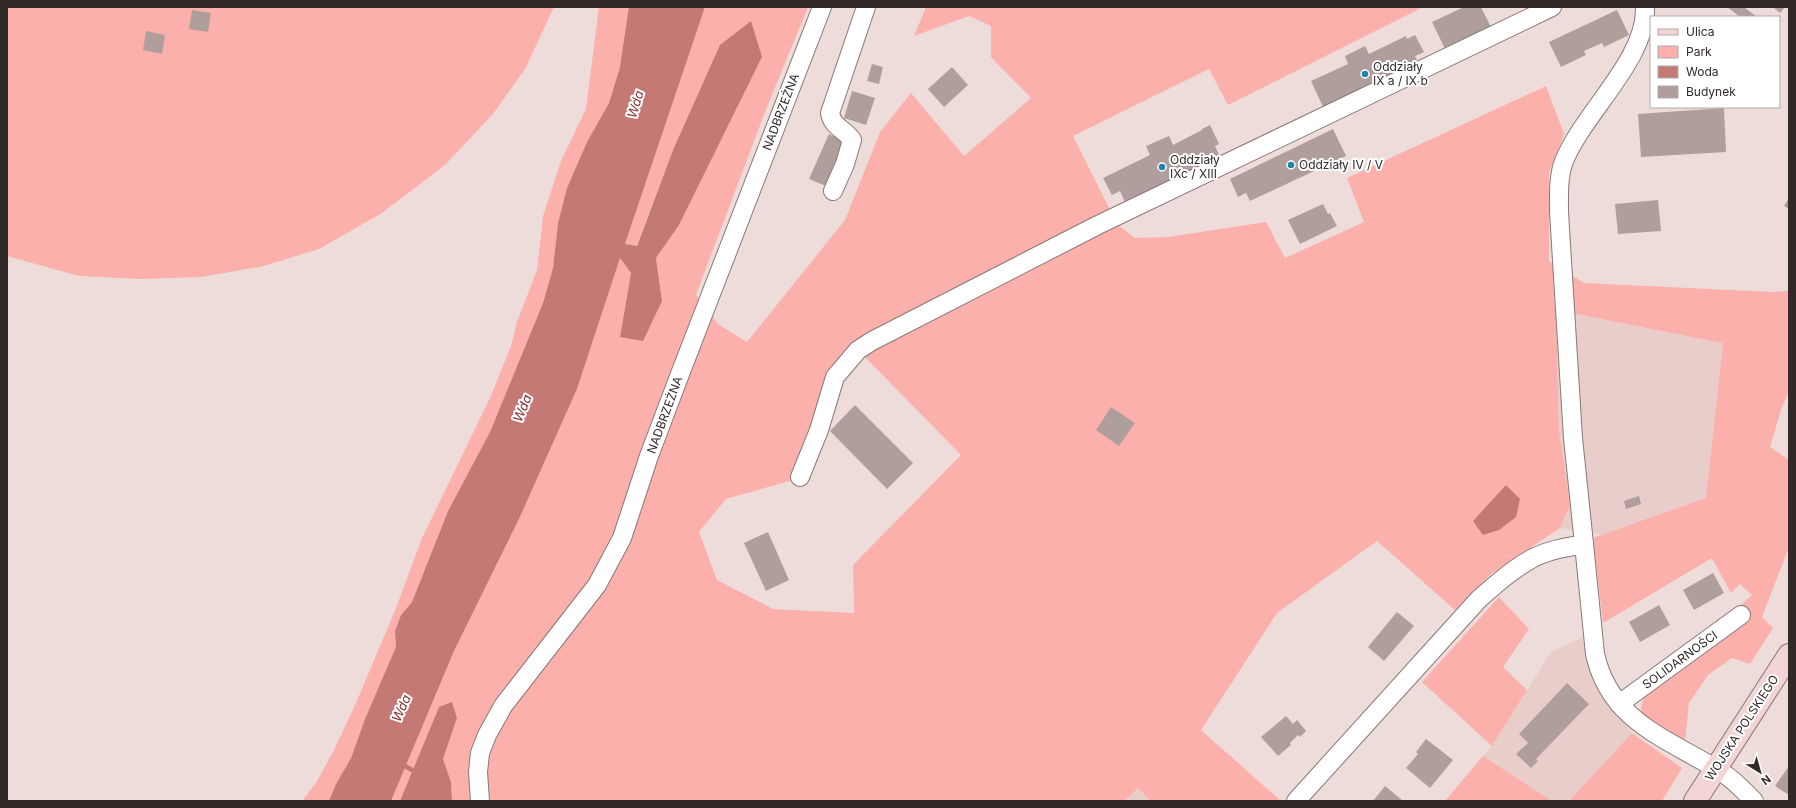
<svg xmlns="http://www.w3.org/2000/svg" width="1796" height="808" viewBox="0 0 1796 808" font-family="Inter,sans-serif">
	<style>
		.built { fill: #e8cdca }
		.green { fill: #fcb0ab; fill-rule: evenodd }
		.water { fill: #c47975 }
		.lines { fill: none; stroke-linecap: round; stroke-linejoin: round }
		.stream { stroke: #c47975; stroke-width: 4.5 }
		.building { fill: #b09e9d }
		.street-casing { stroke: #887877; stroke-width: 20 }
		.secondary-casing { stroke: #887877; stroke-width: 24 }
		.street { stroke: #fff; stroke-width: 18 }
		.secondary { stroke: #f1d4d3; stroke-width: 22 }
		.poi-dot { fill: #2283ae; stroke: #fff; stroke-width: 1.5 }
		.labels { text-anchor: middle; stroke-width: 4; stroke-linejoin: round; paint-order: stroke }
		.poi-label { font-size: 12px; fill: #312a29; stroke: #fff; text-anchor: start }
		.street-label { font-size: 12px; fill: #312a29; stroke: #fff }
		.water-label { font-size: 13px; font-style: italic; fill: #8a2e2f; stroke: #fff }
	</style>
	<rect width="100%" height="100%" fill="#eedcda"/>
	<g class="built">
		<path d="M1556,310L1723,342L1706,498L1605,535L1560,528L1570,505L1559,431Z"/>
		<path d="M1583,637L1592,678L1632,733L1569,801H1552L1483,756L1492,746L1551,652Z"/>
		<path d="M1138,788L1151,801H1124Z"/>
	</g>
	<g class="green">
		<path d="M7,7H554L525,69L493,114L445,165L382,213L319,249L264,266L201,277L139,279L79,276L7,256Z"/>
		<path d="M599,7H638L609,103L587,142L567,188L558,223L553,268L543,303L490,432L448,511L412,602L401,615L395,631L397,647L365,719L351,758L336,784L329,801H302L316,783L334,750L356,703L396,608L422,538L490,398L511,346L517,322L537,270L543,216L561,161L586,109Z"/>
		<path d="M705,7H808L765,112L696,295L718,324L747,342L845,220L880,132L911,93L964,156L1031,98L991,57V26L969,16L914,36L926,7H1423L1228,105L1209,69L1073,136L1117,224L1135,238L1168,237L1266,222L1285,258L1364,222L1347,178L1546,86L1564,134L1549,173V261L1584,283L1773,292L1789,291V391L1781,410L1770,447L1789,460V547L1762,617L1773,628L1750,664L1732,658L1708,675L1689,703L1685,740C1675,734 1647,722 1642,712C1640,707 1643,702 1644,697L1742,626L1740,606L1752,595L1740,584L1731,593L1712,558L1603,623L1593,538L1706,498L1723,343L1556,310L1559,431L1570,505L1560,528L1491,574L1455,610L1377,541L1277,613L1201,730L1281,801H1151L1138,788L1124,801H452L451,782L443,759L457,718L439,707L400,801H391L454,651L519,519L577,389L620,257L631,273L620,337L662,301L656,258L679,225L762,57L673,150L636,247L625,244ZM851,343L961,455L853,565L854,613L773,609L717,580L699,532L726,499L793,480L823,387L836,361Z"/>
		<path d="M1499,597L1529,629L1503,667L1527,690L1492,746L1422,682Z"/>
		<path d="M1632,733L1682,768L1662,801H1569Z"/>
		<path d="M1483,756L1552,801H1445Z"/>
	</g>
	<g class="water">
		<path d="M629,7H705L625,244L637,246L673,150L720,45L751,21L762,57L679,225L656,258L662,301L643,341L620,337L631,273L620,258L577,389L519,519L454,651L391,801H329L336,784L351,758L365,719L396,647L395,631L401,615L412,602L448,511L490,432L543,303L553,268L558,223L567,188L587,142L609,103L620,67Z"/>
		<path d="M1506,485L1520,499L1516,517L1499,530L1483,535L1473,521Z"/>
		<path d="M452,702L457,718L443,759L451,782L452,801H400L439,707Z"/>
	</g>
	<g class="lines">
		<path class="stream" d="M405,766L412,770"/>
	</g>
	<g class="building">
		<path d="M1464,7H1481L1493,31L1447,53L1432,22Z"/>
		<path d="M1727,7H1744L1757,17H1740Z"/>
		<path d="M1773,7H1785L1780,13Z"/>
		<path d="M192,10L211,13L208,32L189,29Z"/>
		<path d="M1617,10L1629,35L1604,47L1602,43L1584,51L1586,55L1561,67L1549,42Z"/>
		<path d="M146,31L165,35L162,54L143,50Z"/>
		<path d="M1415,35L1424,52L1415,56L1420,66L1325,111L1311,81L1348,64L1345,56L1365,46L1369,54L1406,36L1407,39Z"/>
		<path d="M872,64L883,67L879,84L867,81Z"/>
		<path d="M952,67L968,85L944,107L928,89Z"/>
		<path d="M852,91L875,98L866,125L844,118Z"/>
		<path d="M1724,108L1726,152L1641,157L1638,114Z"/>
		<path d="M1210,125L1219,144L1215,146L1220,157L1125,202L1120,191L1112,195L1103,178L1150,155L1146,146L1169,136L1173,145L1202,130V129Z"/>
		<path d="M1333,129L1346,156L1250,201L1246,193L1238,197L1230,179Z"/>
		<path d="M829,134L850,143L831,188L809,179Z"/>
		<path d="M1789,198V209L1784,206Z"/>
		<path d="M1658,200L1661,231L1618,234L1615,204Z"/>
		<path d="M1323,204L1328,214L1330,213L1337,226L1300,244L1288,220Z"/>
		<path d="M855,405L913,463L887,489L830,431Z"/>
		<path d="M1111,407L1135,423L1119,446L1096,430Z"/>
		<path d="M1639,496L1641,504L1626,509L1624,501Z"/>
		<path d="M768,532L789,580L766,591L744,543Z"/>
		<path d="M1713,573L1724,593L1694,610L1683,590Z"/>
		<path d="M1659,605L1670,625L1640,642L1629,622Z"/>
		<path d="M1397,612L1414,626L1384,661L1368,647Z"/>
		<path d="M1567,683L1589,704L1536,759L1538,761L1531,768L1516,754L1528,743L1519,734Z"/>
		<path d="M1286,716L1293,724L1297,720L1306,731L1300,737L1298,735L1290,743L1291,745L1278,756L1261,737Z"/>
		<path d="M1426,739L1453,760L1430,788L1406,768L1418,754L1416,752Z"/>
		<path d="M1789,766V795L1775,786Z"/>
		<path d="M1385,786L1402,800L1400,801H1373Z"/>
	</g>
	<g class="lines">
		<g class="street-casing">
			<g id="street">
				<path d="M833,191L845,164L852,140C846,130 832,127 830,113L866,7"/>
				<path d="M800,477L819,430L835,377L858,350L872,341L1098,225L1552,7"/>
				<path d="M1584,544L1595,654C1611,726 1674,740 1727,776C1737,783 1746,793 1754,801"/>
				<path d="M1619,704L1741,615"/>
				<path d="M480,801L478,772L480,753L487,735L503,706L597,585L622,538L649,456L680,374L822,7"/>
				<path d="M1296,801L1479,599C1496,584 1513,569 1533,558C1549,550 1567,547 1584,544L1573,438L1559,212C1559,195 1558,177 1564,161C1584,112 1647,59 1645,7"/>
			</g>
		</g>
		<g class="secondary-casing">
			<path id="secondary" d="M1695,801L1789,655"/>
		</g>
		<use href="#street" class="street"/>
		<use href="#secondary" class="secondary"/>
	</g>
	<g class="poi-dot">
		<circle cx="1365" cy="74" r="4"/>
		<circle cx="1291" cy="165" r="4"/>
		<circle cx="1162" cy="167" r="4"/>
	</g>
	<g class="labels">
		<g class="poi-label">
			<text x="1373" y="71">Oddziały<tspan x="1373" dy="14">IX a / IX b</tspan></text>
			<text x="1170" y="164">Oddziały<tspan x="1170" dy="14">IXc / XIII</tspan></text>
			<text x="1299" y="169">Oddziały IV / V</text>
		</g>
		<g class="street-label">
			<text transform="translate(781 112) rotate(-69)" y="4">NADBRZEŻNA</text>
			<text transform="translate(665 415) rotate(-70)" y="4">NADBRZEŻNA</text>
			<text transform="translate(1680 660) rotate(-36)" y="4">SOLIDARNOŚCI</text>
			<text transform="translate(1742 728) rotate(-57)" y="4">WOJSKA POLSKIEGO</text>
		</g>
		<g class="water-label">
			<text transform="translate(635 104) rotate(-73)" y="5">Wda</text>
			<text transform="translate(522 408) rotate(-68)" y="5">Wda</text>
			<text transform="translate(401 708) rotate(-66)" y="5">Wda</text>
		</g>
	</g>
	<rect width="1796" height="808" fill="none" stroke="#312a29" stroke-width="16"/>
	<rect x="1650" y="16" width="130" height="92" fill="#ffffff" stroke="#adaaa9"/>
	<rect x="1658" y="29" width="20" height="6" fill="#f1d4d3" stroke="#adaaa9"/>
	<text x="1686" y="36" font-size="12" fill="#312a29">Ulica</text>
	<rect x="1658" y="46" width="20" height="12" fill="#fcb0ab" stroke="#adaaa9"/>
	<text x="1686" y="56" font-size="12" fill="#312a29">Park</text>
	<rect x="1658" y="66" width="20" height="12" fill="#c47975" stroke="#adaaa9"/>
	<text x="1686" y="76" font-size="12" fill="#312a29">Woda</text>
	<rect x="1658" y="86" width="20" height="12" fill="#b09e9d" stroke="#adaaa9"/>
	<text x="1686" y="96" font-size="12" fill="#312a29">Budynek</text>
	<g transform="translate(1760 772) rotate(143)" stroke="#ffffff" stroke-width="3" paint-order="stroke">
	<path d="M0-3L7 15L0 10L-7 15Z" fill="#312a29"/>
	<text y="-6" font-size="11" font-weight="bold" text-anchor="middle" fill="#312a29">N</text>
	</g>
</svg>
